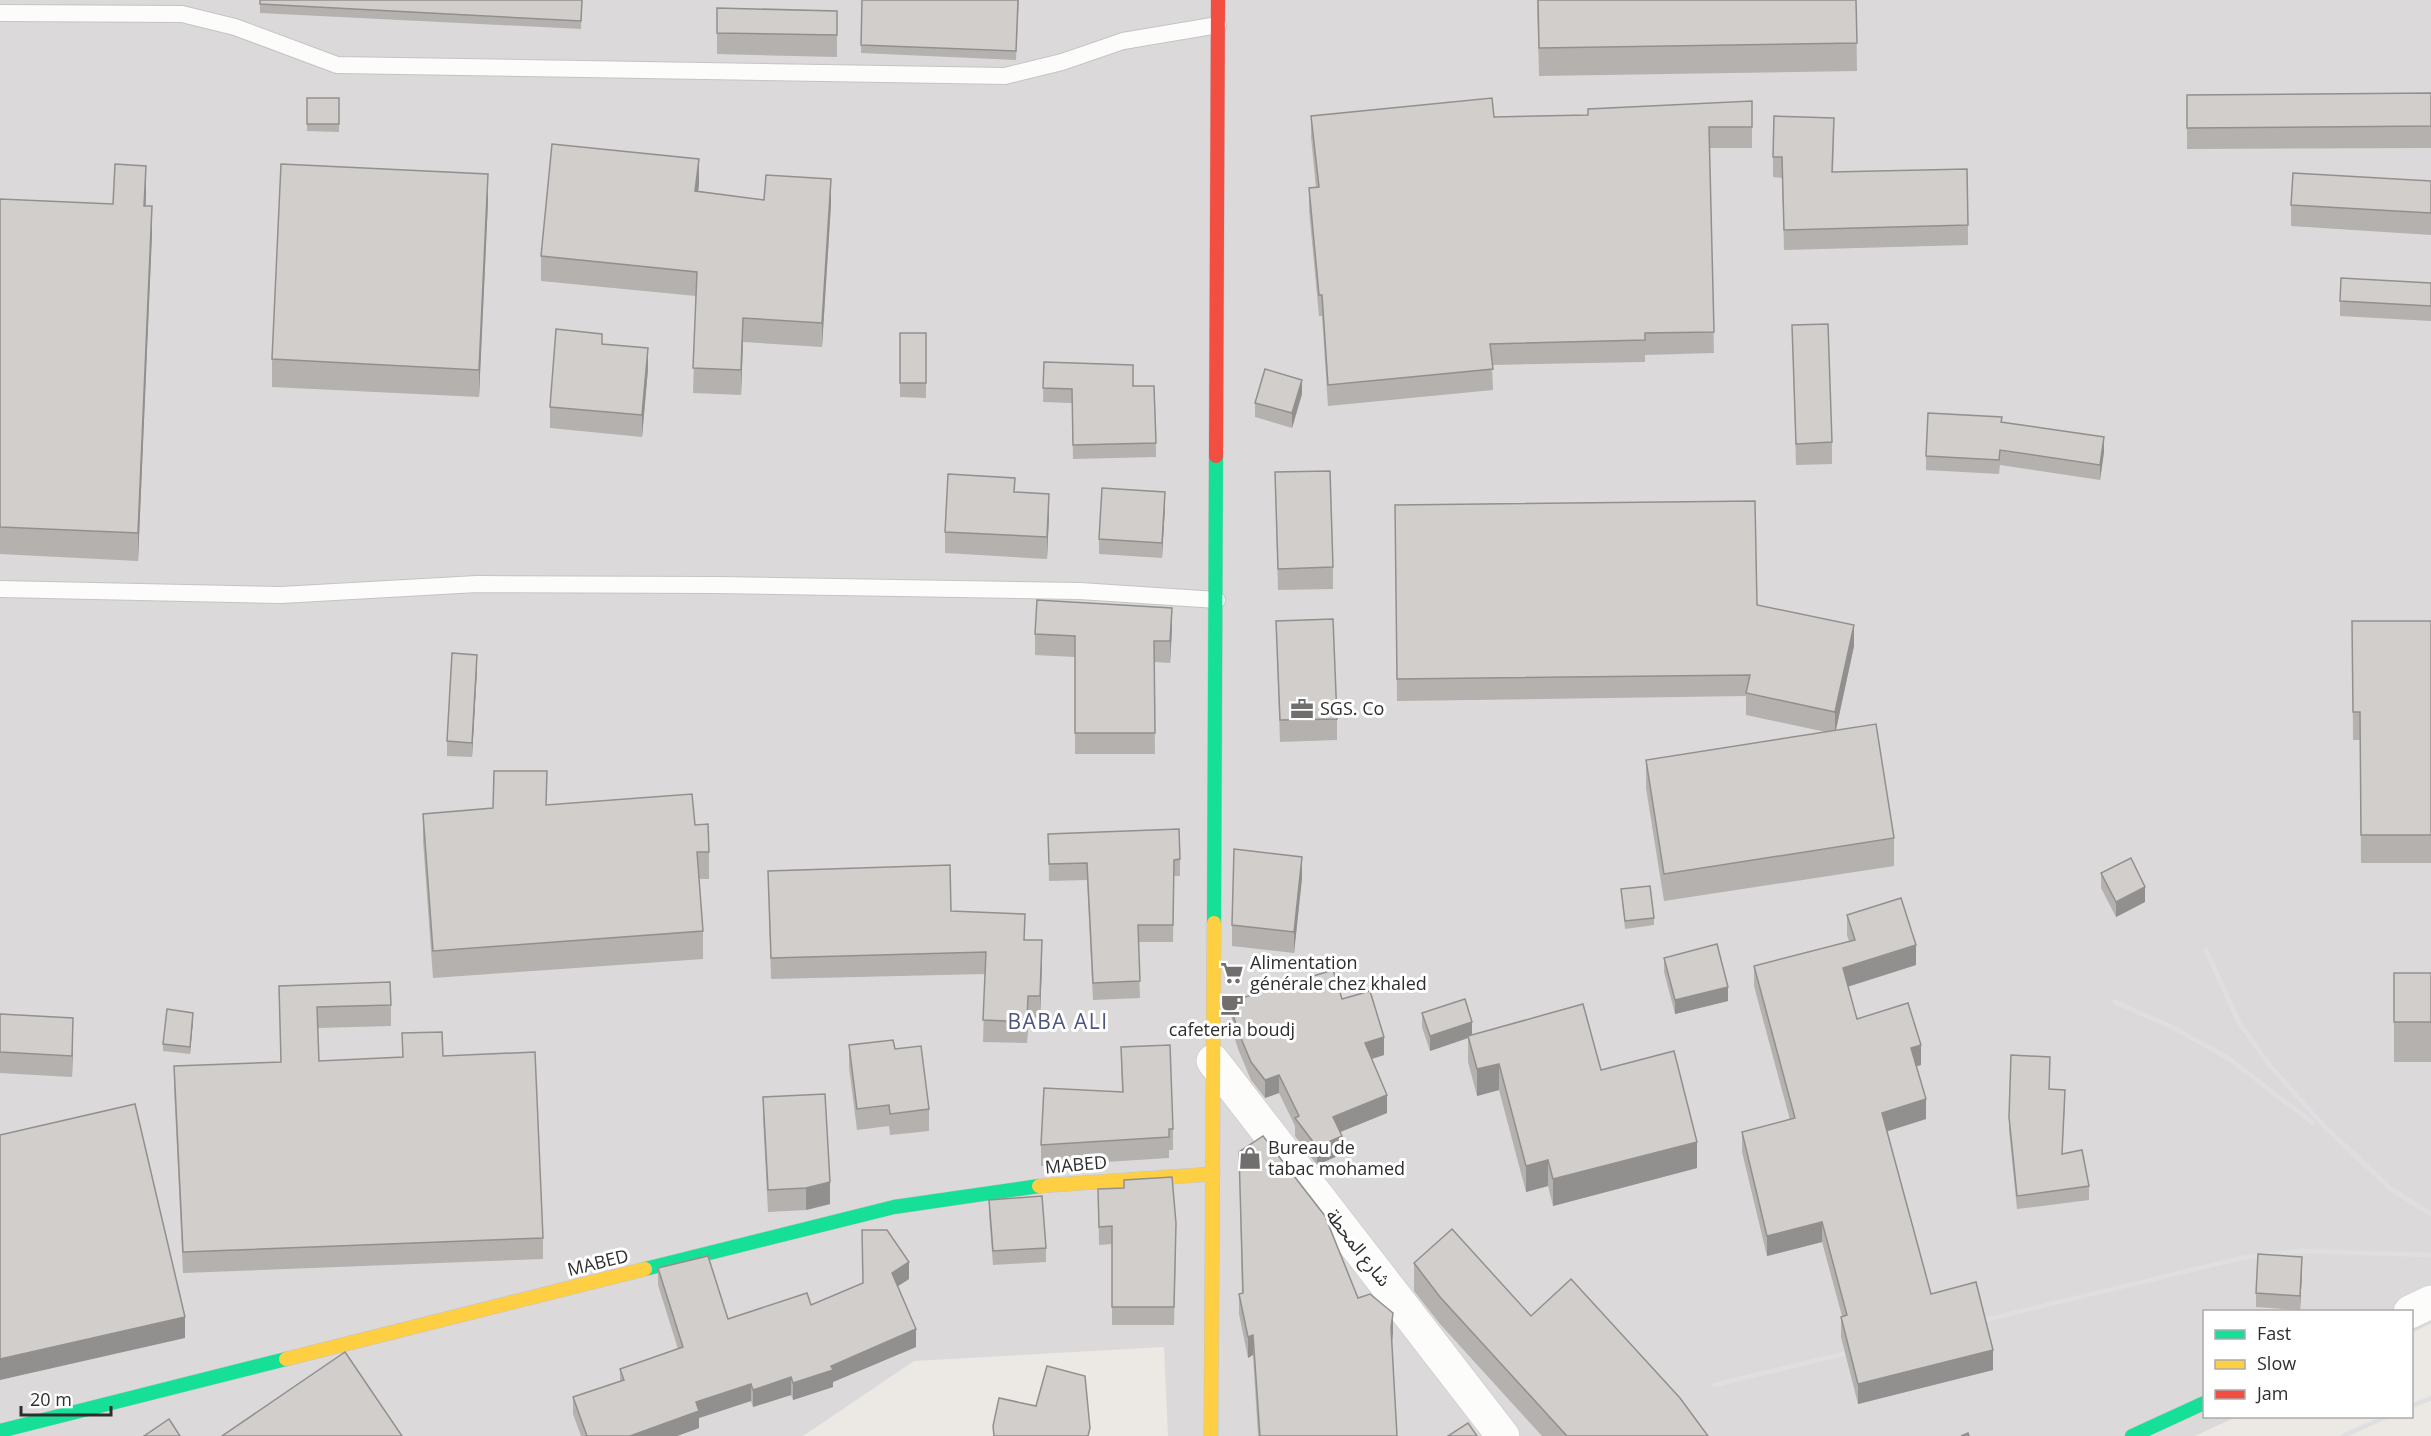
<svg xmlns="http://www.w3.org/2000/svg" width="2431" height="1436" viewBox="0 0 2431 1436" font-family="'Open Sans','Noto Sans Arabic',sans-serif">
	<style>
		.industrial { fill: #dcd9db }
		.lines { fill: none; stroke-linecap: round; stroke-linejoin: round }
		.lane-casing { stroke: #c5c4c5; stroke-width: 18 }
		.street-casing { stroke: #c5c4c5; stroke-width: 34 }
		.fast-casing { stroke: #c5c4c5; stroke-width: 15 }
		.slow-casing { stroke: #c5c4c5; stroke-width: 15 }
		.jam-casing { stroke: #c5c4c5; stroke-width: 15 }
		.lane { stroke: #fcfcfb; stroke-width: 16 }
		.street { stroke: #fcfcfb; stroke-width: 33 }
		.fast { stroke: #16e098; stroke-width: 14 }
		.slow { stroke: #ffcf43; stroke-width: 14 }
		.jam { stroke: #f24e42; stroke-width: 14 }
		.rail { stroke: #dfdfe1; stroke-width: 4.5 }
		.wall { fill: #b4b1af }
		.shaded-wall { fill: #92908e }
		.building { fill: #d1cecb; stroke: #92908e; stroke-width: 1.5 }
		.labels { text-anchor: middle; stroke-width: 6; stroke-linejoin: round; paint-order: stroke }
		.poi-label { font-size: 18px; fill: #2e2e2e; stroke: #fff; text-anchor: start }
		.street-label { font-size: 18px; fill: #2e2e2e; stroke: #fff }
		.quarter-label { font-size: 21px; letter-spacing: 1.5px; fill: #4d5680; stroke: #fff }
	</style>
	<rect width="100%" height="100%" fill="#ece8e4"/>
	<path class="industrial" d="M0,0H2431V1323L2412,1333V1312H2204V1416L2236,1417L2195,1436H1168L1164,1347L914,1361L803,1436H0Z"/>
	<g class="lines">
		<g class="lane-casing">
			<g id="lane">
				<path d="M0,13L182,14L235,27L337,65L1005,76L1062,62L1123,41L1218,25"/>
				<path d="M0,589L281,595L477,584L715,585L1080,591L1217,600"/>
			</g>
		</g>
		<g class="street-casing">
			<g id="street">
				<path d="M1213,1061L1503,1436"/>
				<path d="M2410,1312L2431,1302"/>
			</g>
		</g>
		<g class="fast-casing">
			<g id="fast">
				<path d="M1214,923L1216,456"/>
				<path d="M645,1269L894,1207L1039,1186"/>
				<path d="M0,1431L286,1359"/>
				<path d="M2132,1436L2204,1403"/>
			</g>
		</g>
		<g class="slow-casing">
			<g id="slow">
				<path d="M1039,1186L1213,1174"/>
				<path d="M286,1359L645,1269"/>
				<path d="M1211,1436L1214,923"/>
			</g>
		</g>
		<g class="jam-casing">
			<path id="jam" d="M1216,456L1218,0"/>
		</g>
		<use href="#lane" class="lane"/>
		<use href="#street" class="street"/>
		<use href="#fast" class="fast"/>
		<use href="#slow" class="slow"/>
		<use href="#jam" class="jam"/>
		<g class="rail">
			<path d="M2206,950L2238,1021L2271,1067L2324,1126L2391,1189L2431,1214"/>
			<path d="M2115,1002L2172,1027L2228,1058L2313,1123"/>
			<path d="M1968,1324L2241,1258L2302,1251L2431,1255"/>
			<path d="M1714,1385L1860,1350"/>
			<path d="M2412,1406L2431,1398"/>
			<path d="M2343,1436L2388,1416"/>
		</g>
	</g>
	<g class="wall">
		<path d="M260,0H582L581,29L260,13Z"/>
		<path d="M862,0H1019L1016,60L861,53Z"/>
		<path d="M1537,0H1856L1857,71L1539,76Z"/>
		<path d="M717,8L837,11V57L717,54Z"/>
		<path d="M2431,93V148L2187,149V95Z"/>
		<path d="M307,98H339V132L307,131Z"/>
		<path d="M1752,101V148H1709L1714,353L1645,355V362L1492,365L1493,390L1328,406L1322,316H1319L1309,210V188H1316L1311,137V116L1494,117L1588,115Z"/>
		<path d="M1834,138L1833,172L1968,225V245L1784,250L1782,178L1773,177V157Z"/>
		<path d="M2431,181V235L2291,226V205Z"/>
		<path d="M699,184L698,191L764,200L831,204L822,347L743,342L741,395L693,393L696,296L541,281V256Z"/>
		<path d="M146,194V206L152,234L138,561L0,554V199L113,204Z"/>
		<path d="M488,202L479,397L272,387V359Z"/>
		<path d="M2431,283V321L2340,316V301Z"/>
		<path d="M1792,325L1832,442V464L1796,465Z"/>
		<path d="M900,333H926V398L900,397Z"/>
		<path d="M602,344L648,369L642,437L550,428V407Z"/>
		<path d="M1044,362L1133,386L1156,443V457L1073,459L1072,403L1043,402Z"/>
		<path d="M1302,394L1292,428L1255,417V403Z"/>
		<path d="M2002,422L2104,452L2100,480L2000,465L1999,474L1926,470V456Z"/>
		<path d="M1275,472L1333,567V589L1278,590Z"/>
		<path d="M1395,505L1757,605L1854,646L1836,730L1894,838V866L1664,901L1646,788V760L1826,732L1746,715V696L1397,701Z"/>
		<path d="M1165,506L1162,558L1099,554V539Z"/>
		<path d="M1049,515L1047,559L945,553V532Z"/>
		<path d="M1276,621L1337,719V740L1280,742Z"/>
		<path d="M2352,621H2431V863H2361L2360,740H2353Z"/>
		<path d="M1172,629L1170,663L1154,662L1155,754H1075V657L1035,655V634Z"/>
		<path d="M477,669L472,757L447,756V741Z"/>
		<path d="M546,805L695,825L709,852V879H699L703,931V959L433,978L423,841V814Z"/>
		<path d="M1048,834L1180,859V876H1174L1173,942H1138L1140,998L1093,1000L1087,880L1049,881Z"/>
		<path d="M768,871L951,911L1024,940L1042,962L1040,1018L1028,1017L1027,1043L983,1042L985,974L771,979Z"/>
		<path d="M2101,873L2145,902L2116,917L2101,888Z"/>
		<path d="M1302,878L1294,953L1232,946V925Z"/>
		<path d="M1621,889L1654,918V925L1625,929Z"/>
		<path d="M1847,915L1916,965L1848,987L1857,1019L1921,1065L1916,1066L1926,1119L1887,1131L1931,1294L1993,1370L1858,1404L1841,1337V1317L1842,1316L1822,1242L1767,1256L1742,1152V1132L1790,1120L1754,986V966L1849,941L1847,935Z"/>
		<path d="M1664,958L1728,1001L1675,1014L1664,972Z"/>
		<rect x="2394" y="973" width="37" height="89"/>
		<path d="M279,986L391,1005V1026L317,1028L319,1061L402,1057V1033L443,1056L543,1238V1259L183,1273L174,1087V1066L281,1062Z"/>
		<path d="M1342,999L1384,1055L1372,1059L1387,1113L1340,1132L1342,1154L1317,1165L1295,1136V1126L1279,1093L1265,1098L1251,1080L1238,1049L1232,1029V1011Z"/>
		<path d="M1422,1013L1472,1034L1601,1070L1697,1168L1553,1206L1548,1186L1526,1192L1499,1090L1477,1096L1468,1062V1038L1430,1051L1422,1027Z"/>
		<path d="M0,1014L73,1040L72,1077L0,1073Z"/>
		<path d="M193,1020L190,1054L163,1051V1044Z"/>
		<path d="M849,1045L895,1049L929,1109V1131L890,1135L889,1126L857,1130L849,1067Z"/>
		<path d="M1121,1047L1173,1129V1150H1169V1158L1041,1166V1145L1122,1092Z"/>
		<path d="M2050,1071V1089L2065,1103L2062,1154L2089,1186V1200L2017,1209L2009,1130V1117Z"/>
		<path d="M763,1097L830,1204L806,1210L768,1212L763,1118Z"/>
		<path d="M1239,1152L1358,1298L1393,1333L1392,1342L1397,1436H1258L1253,1355L1248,1358L1239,1314V1294L1242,1293Z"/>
		<path d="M1098,1189L1176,1241L1174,1325H1112V1244L1099,1245Z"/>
		<path d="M989,1200L1046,1248V1262L993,1265L989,1214Z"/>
		<path d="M1414,1263L1708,1436H1542L1440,1324L1414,1291Z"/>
		<path d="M658,1268L728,1319L811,1305L909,1279L898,1286L916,1347L833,1382V1387L793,1400L791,1395L753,1407L751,1401L699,1418V1428L677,1436H581L573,1414V1397L620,1381V1369L678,1349L658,1285Z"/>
		<path d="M2302,1271L2300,1310L2256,1307V1293Z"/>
	</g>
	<g class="shaded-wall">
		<path d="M699,159V184L695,215V191Z"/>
		<path d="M146,166V194L144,234V206Z"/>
		<path d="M488,174V202L479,397V370Z"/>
		<path d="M831,179V204L822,347V323Z"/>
		<path d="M152,206V234L138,561V533Z"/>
		<path d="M743,318V342L741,395V370Z"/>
		<path d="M648,348V369L642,437V415Z"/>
		<path d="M1302,380V394L1292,428V413Z"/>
		<path d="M2104,437V452L2100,480V465Z"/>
		<path d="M1165,492V506L1162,558V543Z"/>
		<path d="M1049,494V515L1047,559V537Z"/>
		<path d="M1172,608V629L1170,663V641Z"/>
		<path d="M1854,625V646L1835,734V712Z"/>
		<path d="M477,655V669L472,757V743Z"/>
		<path d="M1302,857V878L1294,953V932Z"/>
		<path d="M2145,887V902L2116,917V902Z"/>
		<path d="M1042,940V962L1040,1018V996Z"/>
		<path d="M1916,945V965L1843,988V968Z"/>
		<path d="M1728,987V1001L1675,1014V1000Z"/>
		<path d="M1028,996V1017L1027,1043V1022Z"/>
		<path d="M193,1013V1020L190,1054V1047Z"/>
		<path d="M73,1018V1040L72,1077V1056Z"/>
		<path d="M1472,1022V1037L1468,1036V1038L1430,1051V1036Z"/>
		<path d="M1384,1037V1055L1365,1061V1043Z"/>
		<path d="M1921,1045V1065L1911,1068V1048Z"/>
		<path d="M1499,1064V1090L1477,1096V1069Z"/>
		<path d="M1279,1075V1093L1265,1098V1080Z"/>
		<path d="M1387,1095V1113L1333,1135V1117Z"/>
		<path d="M1926,1099V1119L1882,1133V1113Z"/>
		<path d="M1342,1136V1154L1317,1165V1147Z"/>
		<path d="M1697,1142V1168L1553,1206V1179Z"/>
		<path d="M1548,1160V1186L1526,1192V1166Z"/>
		<path d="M830,1182V1204L806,1210V1188Z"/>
		<path d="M1822,1222V1242L1767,1256V1236Z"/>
		<path d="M2302,1257V1271L2300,1310V1296Z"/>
		<path d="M909,1262V1279L892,1290V1273Z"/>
		<path d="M1393,1313V1333L1391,1348V1328Z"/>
		<path d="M185,1317V1338L0,1380V1359Z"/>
		<path d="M916,1329V1347L833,1382V1387L793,1400V1383Z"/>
		<path d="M1253,1335V1355L1248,1358V1337Z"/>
		<path d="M1993,1350V1370L1858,1404V1384Z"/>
		<path d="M791,1377V1395L753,1407V1390Z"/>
		<path d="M751,1384V1401L699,1418V1428L677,1436H630L696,1402Z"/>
	</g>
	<g class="building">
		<path d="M260,0H582L581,21L260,4Z"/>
		<path d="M862,0H1018L1016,51L861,45Z"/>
		<path d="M1538,0H1856L1857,43L1539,48Z"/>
		<path d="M717,8L837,11V35L717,33Z"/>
		<path d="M2431,93V126L2187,128V95Z"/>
		<rect x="307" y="98" width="32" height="26"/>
		<path d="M1492,98L1494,117L1588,115V109L1752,101V127H1709L1714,332L1645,333V340L1490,344L1493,369L1328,385L1322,295H1319L1309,188L1319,187L1311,116Z"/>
		<path d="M1774,116L1834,118L1832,172L1967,169L1968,225L1784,230L1782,157H1773Z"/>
		<path d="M552,144L699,159L695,191L764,200L766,175L831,179L822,323L743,318L741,370L693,368L697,272L541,256Z"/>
		<path d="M115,164L146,166L144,206H152L138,533L0,527V199L113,204Z"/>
		<path d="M281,164L488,174L479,370L272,359Z"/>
		<path d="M2293,173L2431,181V213L2291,205Z"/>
		<path d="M2341,278L2431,283V306L2340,301Z"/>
		<path d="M1828,324L1832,442L1796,444L1792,325Z"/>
		<path d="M556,329L602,334V344L648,348L642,415L550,407Z"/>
		<rect x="900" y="333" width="26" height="50"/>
		<path d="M1044,362L1133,365V386H1154L1156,443L1073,445L1072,389L1043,388Z"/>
		<path d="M1265,369L1302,380L1292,413L1255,403Z"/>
		<path d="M1928,413L2002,417L2001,422L2104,437L2100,465L2000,450L1999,460L1926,456Z"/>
		<path d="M1330,471L1333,567L1278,569L1275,472Z"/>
		<path d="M948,474L1015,478L1014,492L1049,494L1047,537L945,532Z"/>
		<path d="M1102,488L1165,492L1162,543L1099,539Z"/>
		<path d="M1755,501L1757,605L1854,625L1835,712L1746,693L1750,675L1397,679L1395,505Z"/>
		<path d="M1037,600L1172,608L1170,641H1154L1155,733H1075V636L1035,634Z"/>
		<path d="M1333,619L1337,719L1280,720L1276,621Z"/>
		<path d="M2352,621H2431V835H2361L2360,712H2353Z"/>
		<path d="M452,653L477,655L472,743L447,741Z"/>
		<path d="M1876,724L1894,838L1664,874L1646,760Z"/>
		<path d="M494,771H547L546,805L692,794L695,825L708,824L709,852H697L703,931L433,951L423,814L493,808Z"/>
		<path d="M1179,829L1180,859L1174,860L1173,925H1138L1140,981L1093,983L1087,863L1049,864L1048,834Z"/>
		<path d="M1234,849L1302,857L1294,932L1232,925Z"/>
		<path d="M2131,858L2145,887L2116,902L2101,873Z"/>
		<path d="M950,865L951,911L1025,914L1024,940H1042L1040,996H1028L1027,1022L983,1020L986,952L771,958L768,871Z"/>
		<path d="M1650,886L1654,918L1625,921L1621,889Z"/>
		<path d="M1901,898L1916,945L1843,968L1857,1019L1908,1003L1921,1045L1911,1048L1926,1099L1882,1113L1931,1294L1976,1282L1993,1350L1858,1384L1841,1317L1847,1315L1822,1222L1767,1236L1742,1132L1795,1118L1754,966L1855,940L1847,915Z"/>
		<path d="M1717,944L1728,987L1675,1000L1664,958Z"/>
		<path d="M1333,970L1342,999L1370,991L1384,1037L1365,1043L1387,1095L1333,1117L1342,1136L1317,1147L1295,1118L1299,1116L1279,1075L1265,1080L1251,1062L1238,1031L1232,1011V1001Z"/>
		<rect x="2394" y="973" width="37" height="49"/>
		<path d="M390,982L391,1005L317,1007L319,1061L403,1057L402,1033L442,1032L443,1056L535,1052L543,1238L183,1252L174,1066L281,1062L279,986Z"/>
		<path d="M1465,999L1472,1022L1430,1036L1422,1013Z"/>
		<path d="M1583,1004L1601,1070L1674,1051L1697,1142L1553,1179L1548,1160L1526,1166L1499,1064L1477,1069L1468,1036Z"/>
		<path d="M167,1009L193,1013L190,1047L163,1044Z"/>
		<path d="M0,1014L73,1018L72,1056L0,1052Z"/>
		<path d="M893,1040L895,1049L921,1046L929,1109L890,1114L889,1105L857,1109L849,1045Z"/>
		<path d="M1170,1045L1173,1129H1169V1137L1041,1145L1044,1088L1123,1092L1121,1047Z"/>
		<path d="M2011,1055L2050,1057L2049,1089L2065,1090L2062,1154L2082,1150L2089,1186L2017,1196L2009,1117Z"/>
		<path d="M825,1094L830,1182L806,1188L768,1190L763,1097Z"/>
		<path d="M135,1104L185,1317L0,1359V1135Z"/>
		<path d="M1263,1136L1325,1216L1358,1298L1370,1294L1393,1313L1391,1328L1397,1436H1260L1253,1335L1248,1337L1239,1294L1243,1293L1239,1152Z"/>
		<path d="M1172,1177L1176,1223L1174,1307H1112V1226L1099,1227L1098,1189L1124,1188V1180Z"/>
		<path d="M1042,1196L1046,1248L993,1251L989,1200Z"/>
		<path d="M1452,1229L1531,1316L1571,1279L1680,1398L1708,1436H1567L1440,1297L1414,1263Z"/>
		<path d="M862,1230H887L909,1262L892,1273L916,1329L831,1366L833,1370L793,1383L791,1377L753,1390L751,1384L696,1402L699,1411L630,1436H587L573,1397L624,1380L620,1369L683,1347L658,1268L708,1256L728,1319L807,1293L811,1305L863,1283Z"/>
		<path d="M2258,1254L2302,1257L2300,1296L2256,1293Z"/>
		<path d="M345,1352L402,1436H222Z"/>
		<path d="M1047,1366L1085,1376L1090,1428L1088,1436H994L993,1426L999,1398L1036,1406Z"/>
		<path d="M169,1419L180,1436H144Z"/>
		<path d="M1468,1423L1477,1436H1448Z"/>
		<path d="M1968,1433L1969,1436H1961Z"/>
	</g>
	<defs>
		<g id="office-bare" transform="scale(1.8)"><path d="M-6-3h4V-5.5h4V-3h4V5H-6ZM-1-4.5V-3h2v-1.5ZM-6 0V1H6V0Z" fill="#706f6e" stroke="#fff" stroke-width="2.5" paint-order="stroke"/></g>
		<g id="supermarket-bare" transform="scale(1.8)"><path d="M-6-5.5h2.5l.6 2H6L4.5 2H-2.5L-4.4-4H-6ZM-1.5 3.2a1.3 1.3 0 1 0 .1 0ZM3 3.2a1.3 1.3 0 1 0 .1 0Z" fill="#706f6e" stroke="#fff" stroke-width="2.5" paint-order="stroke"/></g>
		<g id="cafe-bare" transform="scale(1.8)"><path d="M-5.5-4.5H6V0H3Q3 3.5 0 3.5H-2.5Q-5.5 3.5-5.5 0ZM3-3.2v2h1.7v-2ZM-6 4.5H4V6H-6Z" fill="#706f6e" stroke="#fff" stroke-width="2.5" paint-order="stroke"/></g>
		<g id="shop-bare" transform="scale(1.8)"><path d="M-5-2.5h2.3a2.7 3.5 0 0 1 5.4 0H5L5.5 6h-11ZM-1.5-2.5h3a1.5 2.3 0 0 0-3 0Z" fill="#706f6e" stroke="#fff" stroke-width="2.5" paint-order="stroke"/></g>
	</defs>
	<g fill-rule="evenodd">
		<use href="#office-bare" x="1302" y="709"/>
		<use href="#supermarket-bare" x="1232" y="973"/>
		<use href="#cafe-bare" x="1232" y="1004"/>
		<use href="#shop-bare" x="1250" y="1158"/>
	</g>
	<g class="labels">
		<g class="poi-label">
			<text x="1320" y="715">SGS. Co</text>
			<text x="1250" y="969">Alimentation<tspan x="1250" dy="21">générale chez khaled</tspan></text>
			<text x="1232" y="1036" text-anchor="middle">cafeteria boudj</text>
			<text x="1268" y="1154">Bureau de<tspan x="1268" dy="21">tabac mohamed</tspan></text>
		</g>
		<g class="street-label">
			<text transform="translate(1076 1165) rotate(-5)" y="6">MABED</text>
			<text transform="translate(1358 1248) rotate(52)" y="6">شارع المحطة</text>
			<text transform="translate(598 1263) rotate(-14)" y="6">MABED</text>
		</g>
		<g class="quarter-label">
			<text x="1058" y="1029">BABA ALI</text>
		</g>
	</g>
	<rect x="2203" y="1310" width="210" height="108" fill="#ffffff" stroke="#ababab" stroke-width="1.5"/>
	<rect x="2215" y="1330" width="30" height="9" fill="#16e098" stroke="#ababab" stroke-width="1.5"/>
	<text x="2257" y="1340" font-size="18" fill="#2e2e2e">Fast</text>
	<rect x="2215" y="1360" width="30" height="9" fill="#ffcf43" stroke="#ababab" stroke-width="1.5"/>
	<text x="2257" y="1370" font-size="18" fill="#2e2e2e">Slow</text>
	<rect x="2215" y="1390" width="30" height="9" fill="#f24e42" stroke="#ababab" stroke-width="1.5"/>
	<text x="2257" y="1400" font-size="18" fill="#2e2e2e">Jam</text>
	<path d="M21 1406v9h90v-9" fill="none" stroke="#2e2e2e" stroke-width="3"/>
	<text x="30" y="1406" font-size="18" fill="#2e2e2e" stroke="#ffffff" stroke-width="4.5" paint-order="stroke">20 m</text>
</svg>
